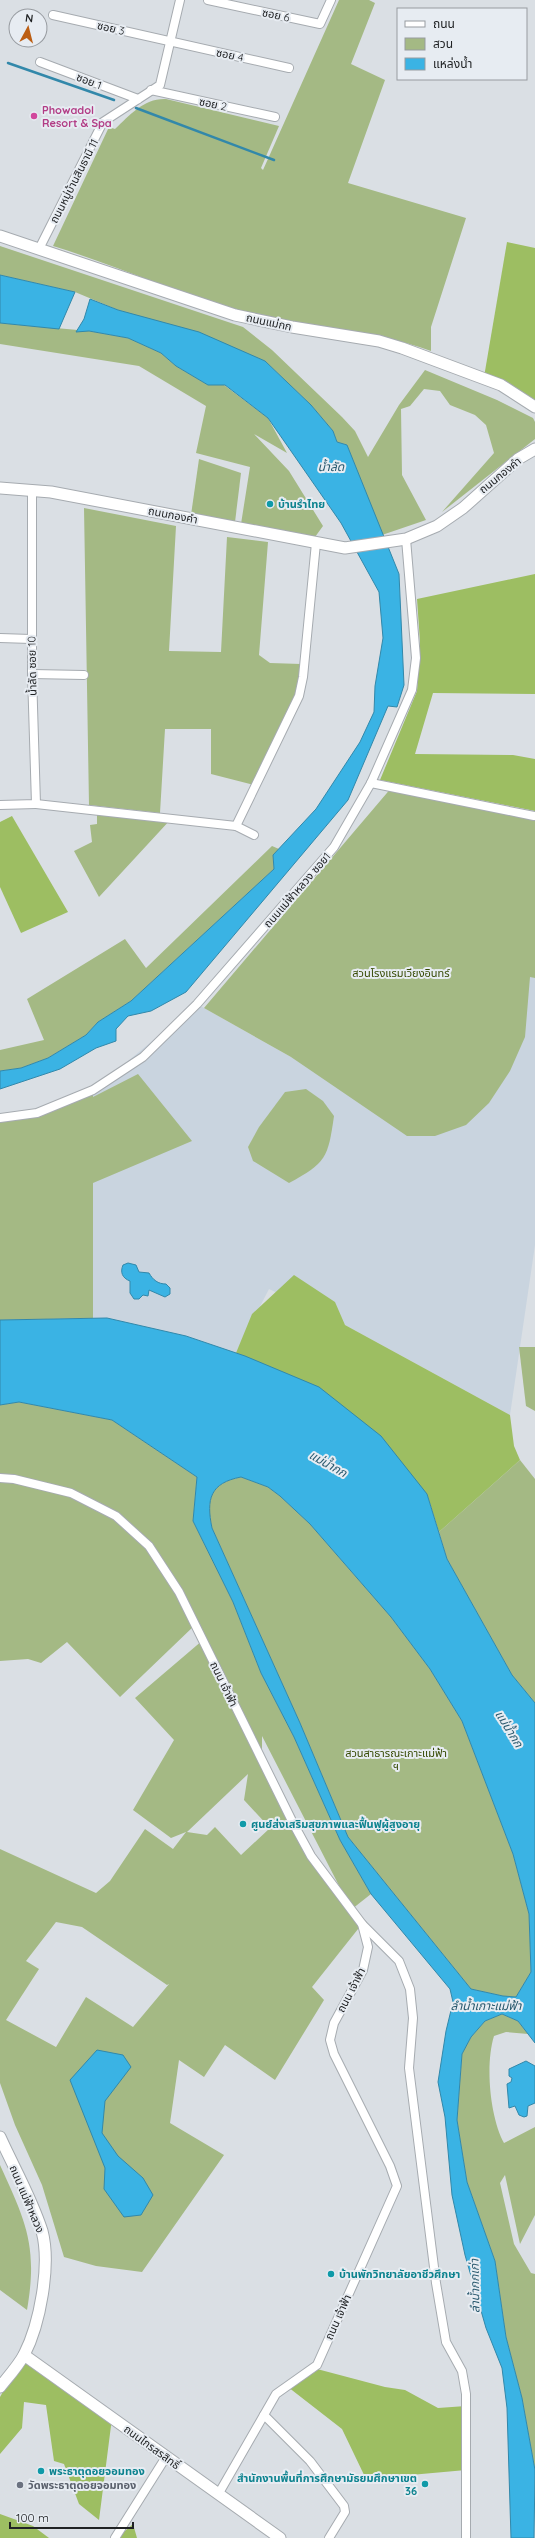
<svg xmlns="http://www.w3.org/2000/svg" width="535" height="2538" viewBox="0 0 535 2538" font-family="Quicksand,'Noto Sans Thai',sans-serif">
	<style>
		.built { fill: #c9d4df }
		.green { fill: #a4b984; fill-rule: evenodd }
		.forest { fill: #9dbe62 }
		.water { fill: #3ab3e4; stroke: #3288aa; fill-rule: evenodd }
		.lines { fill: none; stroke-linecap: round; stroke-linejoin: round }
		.stream { stroke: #3288aa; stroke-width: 2.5 }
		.street-casing { stroke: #a6abb0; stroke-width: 10 }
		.secondary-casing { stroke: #a6abb0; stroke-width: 13 }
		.street { stroke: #fff; stroke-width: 8 }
		.secondary { stroke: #fff; stroke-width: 11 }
		.hotel-dot { fill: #d1479c; stroke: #e7ecf2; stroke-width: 1.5 }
		.culture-dot { fill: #0f9aa8; stroke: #e7ecf2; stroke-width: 1.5 }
		.worship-dot { fill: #6b7280; stroke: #e7ecf2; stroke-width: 1.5 }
		.labels { text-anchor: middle; stroke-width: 4; stroke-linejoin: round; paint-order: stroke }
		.street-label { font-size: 11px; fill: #202224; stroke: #e7ecf2 }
		.hotel-label { font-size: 11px; font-weight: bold; fill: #b23c85; stroke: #e7ecf2; text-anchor: start }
		.culture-label { font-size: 11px; font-weight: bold; fill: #0d838f; stroke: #e7ecf2; text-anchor: start }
		.park-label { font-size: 11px; fill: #354902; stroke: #e7ecf2 }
		.worship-label { font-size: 11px; font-weight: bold; fill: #5b616d; stroke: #e7ecf2; text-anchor: start }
		.water-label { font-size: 12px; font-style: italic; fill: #29596e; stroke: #e7ecf2 }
	</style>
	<rect width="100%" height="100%" fill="#dadfe4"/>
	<path class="built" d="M530,976L535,978V1245L510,1415L345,1325L269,1289L236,1353L186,1336L107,1318H93V1090L197,1004L291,1057Z"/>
	<g class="green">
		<path d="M339,0H369L375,3L351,64L385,80L348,183L466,218L431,327V351C369,328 303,327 239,310C175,293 115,265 53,246L109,127L115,129C130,115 144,98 166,99L279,126L261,168L263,170Z"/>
		<path d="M0,246L243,327L272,350L342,417L355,431L368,457L399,405L425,370L497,400L533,418L535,422V439L442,512L494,453L486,425L475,415L450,405L440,391L424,389L410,406L401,409L402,475L426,520L382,535L347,445L337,442L333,431L311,405L265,361L118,310L75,292L0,275Z"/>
		<path d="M0,323L89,331L128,338L161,353L176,366L208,385H224L268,418L287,453L254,434L289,471L323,526L315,537L241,524L250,467L196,453L206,406L139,366L0,344Z"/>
		<path d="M199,459L241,473L235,522L191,515Z"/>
		<path d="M84,508L176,526L169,651L221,652L227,537L268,542L259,655L270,663L301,664L294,700L254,785L211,774V729H165L160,813L89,805Z"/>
		<path d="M392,787L534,816L535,821V978L530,977L525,1037L510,1071L489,1103L466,1125L435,1136H407L291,1057L204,1008Z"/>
		<path d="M97,811L171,819L99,897L74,851L92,842L90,825L97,824Z"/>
		<path d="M272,846L279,849L273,855L274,869L131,1001L98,1022L86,1035L48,1058L21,1068L0,1071V1050L44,1040L27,999L125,939L146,968Z"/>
		<path d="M138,1074L192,1141L93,1183V1318L0,1320V1116L37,1113L93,1090V1097Z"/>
		<path d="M306,1089L323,1101L334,1116C328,1158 326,1163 289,1183L253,1161L248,1147L259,1127L285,1092Z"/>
		<path d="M519,1347H535V1411L526,1406Z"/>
		<path d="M19,1402L112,1420L197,1477L193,1521L233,1602L261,1673L294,1737L340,1840L371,1894L352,1909L362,1924L312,1987L324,2000L275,2080L225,2045L204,2077L179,2060L170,2123L224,2155L142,2272L96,2266L64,2257L42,2185L15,2125L0,2083V1849L96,1893L110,1881L145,1829L173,1849L186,1832L171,1838L133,1810L174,1740L135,1698L203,1640L195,1625L120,1697L67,1642L41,1663L28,1659L0,1661V1405ZM262,1736L350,1907L311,1856L262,1761ZM248,1774L244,1800L270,1828L241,1855L215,1827L207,1835L187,1832ZM56,1922L82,1927L167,1985L169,1984L133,2027L86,1997L56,2047L6,2020L39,1969L26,1961Z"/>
		<path d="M520,1460L535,1479V1703L512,1675L447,1559L439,1532Z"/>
		<path d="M241,1477L268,1487L280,1496L310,1524L391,1617L430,1669L462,1721L513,1854L529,1914L531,1972L516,1997L503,1996L471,1989L348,1837L300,1723L212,1528C206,1499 210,1483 241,1477Z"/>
		<path d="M502,2014L518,2021L528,2034L506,2032L494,2036C485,2065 490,2117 504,2143L535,2127V2215L520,2244L505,2175L500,2183L514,2244L531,2273L535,2274V2538V2470L522,2398L506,2337L495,2261L467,2182L457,2120L462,2054L471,2037L485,2021Z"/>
		<path d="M0,2165C26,2222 38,2246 27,2310L0,2290Z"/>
	</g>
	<g class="forest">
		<path d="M507,242L535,248V408L484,377Z"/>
		<path d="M535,574V694L433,693L415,754L513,755L535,759V811L380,780L417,691L420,642L417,599Z"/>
		<path d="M12,816L68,912L21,933L0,887V822Z"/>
		<path d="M294,1275L335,1302L345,1325L510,1415L514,1446L520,1460L439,1532L427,1494L236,1353L252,1314Z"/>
		<path d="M24,2355L112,2418L99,2520L79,2504L64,2464L54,2461L46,2405L24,2402L22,2428L0,2454V2397Z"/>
		<path d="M317,2369L385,2387L405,2390L438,2408L466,2406V2470L366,2479L342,2429L288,2387Z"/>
		<path d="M0,2514L33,2526L49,2538H0Z"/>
		<path d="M133,2524L137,2538H117Z"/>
	</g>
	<g class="water">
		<path d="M0,275L75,292L59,329L0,323Z"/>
		<path d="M90,299L118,310L199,332L265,361L311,405L333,431L337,442L347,445L399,574L404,685L397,707L388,706L348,800L186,992L151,1011L128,1016L116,1029V1041L96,1048L60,1069L0,1089V1071L21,1068L48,1058L86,1035L98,1022L131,1001L274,869L273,855L316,809L360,742L374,712L375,686L383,638L379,592L341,523L268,418L225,385H208L176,366L161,353L128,338L89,331L76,332L84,319Z"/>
		<path d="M128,1263L136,1265L139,1272L149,1273C153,1280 158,1284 166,1284L170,1288V1294L165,1297L149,1290L148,1296L143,1295L139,1299H134L130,1293V1281C122,1278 120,1272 123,1265Z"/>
		<path d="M107,1318L186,1336L245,1356L319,1387L381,1436L427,1494L447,1559L512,1675L535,1703V2043L518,2021L502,2014L485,2021L471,2037L462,2054L457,2120L467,2182L495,2261L506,2337L522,2398L535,2470L534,2538H511L507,2408L502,2368L486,2328L465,2255L452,2195L445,2117L438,2082L446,2031L453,2002L450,1989L371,1894L340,1840L294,1737L261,1673L233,1602L193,1521L197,1477L112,1420L19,1402L0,1405V1320ZM241,1477L268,1487L280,1496L310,1524L391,1617L430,1669L462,1721L513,1854L529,1914L531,1972L516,1997L503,1996L471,1989L348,1837L300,1723L212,1528C206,1499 210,1483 241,1477Z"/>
		<path d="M97,2050L123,2055L131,2067L105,2101L102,2133L118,2156L143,2178L153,2195L141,2215L124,2217L104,2189L105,2168L70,2080Z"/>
		<path d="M526,2061L535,2066V2103L528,2106L527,2116L524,2117L519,2115L515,2106L509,2108L507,2084L511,2082L512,2078L509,2076V2069Z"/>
	</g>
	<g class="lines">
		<g class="stream">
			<path d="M8,63L114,100"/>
			<path d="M136,108L274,160"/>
		</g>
		<g class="street-casing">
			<g id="street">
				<path d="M208,0L320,24L331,0"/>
				<path d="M53,15L289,68"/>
				<path d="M40,62L138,99"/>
				<path d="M151,90L275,117"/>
				<path d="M39,249L103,122L160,85L180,0"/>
				<path d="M0,638L31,639"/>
				<path d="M32,674L84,675"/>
				<path d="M371,783L534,816"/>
				<path d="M36,804L236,826L254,835"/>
				<path d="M0,805L36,804L32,674V491"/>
				<path d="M236,826L299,696L303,677L316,543"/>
				<path d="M0,1118L37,1113L93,1090L143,1057L197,1004L334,847L371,783L412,690L416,658L406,539"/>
				<path d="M0,1478L14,1479L71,1493L116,1516L149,1546L179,1592L293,1823L311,1856L362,1924L368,1947L363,1970L334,2023L330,2040L334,2054L390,2166L397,2186L317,2365L276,2394L219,2493"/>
				<path d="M362,1924L399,1961L410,1989L413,2018L409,2068L436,2283L446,2342L462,2371L466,2394V2538"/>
				<path d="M264,2415L310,2461L344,2506L345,2512L329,2538"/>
				<path d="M115,2538L166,2457"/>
			</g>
		</g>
		<g class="secondary-casing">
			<g id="secondary">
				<path d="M0,236L235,315L292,327L379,341L402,348L501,385L535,407"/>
				<path d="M0,488L51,492L345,548L406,539L437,526L463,508L518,459L535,449"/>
				<path d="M0,2137C14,2168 32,2199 42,2231C51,2265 40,2324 24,2355C18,2366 8,2377 0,2387"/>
				<path d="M24,2355L280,2538"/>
			</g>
		</g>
		<use href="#street" class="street"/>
		<use href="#secondary" class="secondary"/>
	</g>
	<circle class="hotel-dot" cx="34" cy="116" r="4"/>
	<g class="culture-dot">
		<circle cx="270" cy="504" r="4"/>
		<circle cx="243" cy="1824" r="4"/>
		<circle cx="331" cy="2274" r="4"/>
		<circle cx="41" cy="2471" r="4"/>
		<circle cx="425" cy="2484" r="4"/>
	</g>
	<circle class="worship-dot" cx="20" cy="2485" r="4"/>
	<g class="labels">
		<g class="street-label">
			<text transform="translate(276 15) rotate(12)" y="4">ซอย 6</text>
			<text transform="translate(111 28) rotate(13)" y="4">ซอย 3</text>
			<text transform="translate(230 55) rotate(12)" y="4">ซอย 4</text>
			<text transform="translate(89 81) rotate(21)" y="4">ซอย 1</text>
			<text transform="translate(213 104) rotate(12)" y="4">ซอย 2</text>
			<text transform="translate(74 181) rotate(-63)" y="4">ถนนหมู่บ้านสินธานี 11</text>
			<text transform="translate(269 322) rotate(12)" y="4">ถนนแม่กก</text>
			<text transform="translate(500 475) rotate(-39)" y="4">ถนนกองคำ</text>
			<text transform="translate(173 515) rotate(11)" y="4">ถนนกองคำ</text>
			<text transform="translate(32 666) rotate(-91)" y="4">น้ำลัด ซอย 10</text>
			<text transform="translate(297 890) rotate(-49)" y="4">ถนนแม่ฟ้าหลวง ซอย1</text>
			<text transform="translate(224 1684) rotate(64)" y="4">ถนน เจ้าฟ้า</text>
			<text transform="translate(351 1990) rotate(-63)" y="4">ถนน เจ้าฟ้า</text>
			<text transform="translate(27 2199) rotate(67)" y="4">ถนน แม่ฟ้าหลวง</text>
			<text transform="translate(338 2317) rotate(-66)" y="4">ถนน เจ้าฟ้า</text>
			<text transform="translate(152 2447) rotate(36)" y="4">ถนนไกรสรสิทธิ์</text>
		</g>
		<g class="hotel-label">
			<text x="42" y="114">Phowadol<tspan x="42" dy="13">Resort &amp; Spa</tspan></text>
		</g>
		<g class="culture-label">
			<text x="278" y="508">บ้านรำไทย</text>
			<text x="251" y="1828">ศูนย์ส่งเสริมสุขภาพและฟื้นฟูผู้สูงอายุ</text>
			<text x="339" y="2278">บ้านพักวิทยาลัยอาชีวศึกษา</text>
			<text x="49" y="2475">พระธาตุดอยจอมทอง</text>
			<text x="417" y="2482" text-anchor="end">สำนักงานพื้นที่การศึกษามัธยมศึกษาเขต<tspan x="417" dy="13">36</tspan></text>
		</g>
		<g class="park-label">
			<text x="401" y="977">สวนโรงแรมเวียงอินทร์</text>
			<text x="396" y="1757">สวนสาธารณะเกาะแม่ฟ้า<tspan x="396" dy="13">ฯ</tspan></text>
		</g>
		<g class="worship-label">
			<text x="28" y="2489">วัดพระธาตุดอยจอมทอง</text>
		</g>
		<g class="water-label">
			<text x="331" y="471">น้ำลัด</text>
			<text transform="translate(328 1464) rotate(29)" y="4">แม่น้ำกก</text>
			<text transform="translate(509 1729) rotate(58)" y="4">แม่น้ำกก</text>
			<text x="486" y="2010">ลำน้ำเกาะแม่ฟ้า</text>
			<text transform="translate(475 2286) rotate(-91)" y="4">ลำน้ำกกเก่า</text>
		</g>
	</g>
	<rect x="397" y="8" width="130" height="72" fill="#e7ecf2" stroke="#979ba0"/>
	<rect x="405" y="21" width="20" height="6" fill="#ffffff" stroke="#979ba0"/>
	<text x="433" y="28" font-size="12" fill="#202224">ถนน</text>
	<rect x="405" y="38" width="20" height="12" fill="#a4b984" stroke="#979ba0"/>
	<text x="433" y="48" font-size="12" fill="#202224">สวน</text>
	<rect x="405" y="58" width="20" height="12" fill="#3ab3e4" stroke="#979ba0"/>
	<text x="433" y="68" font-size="12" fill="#202224">แหล่งน้ำ</text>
	<g transform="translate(28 28) rotate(7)"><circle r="19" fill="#e7ecf2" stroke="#979ba0"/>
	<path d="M0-3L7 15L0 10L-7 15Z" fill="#bc5e13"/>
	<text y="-6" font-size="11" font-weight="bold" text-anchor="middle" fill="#202224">N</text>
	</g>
	<path d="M10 2522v6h123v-6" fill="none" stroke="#202224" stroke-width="2"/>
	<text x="16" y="2522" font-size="12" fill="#202224" stroke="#e7ecf2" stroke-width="3" paint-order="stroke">100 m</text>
</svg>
